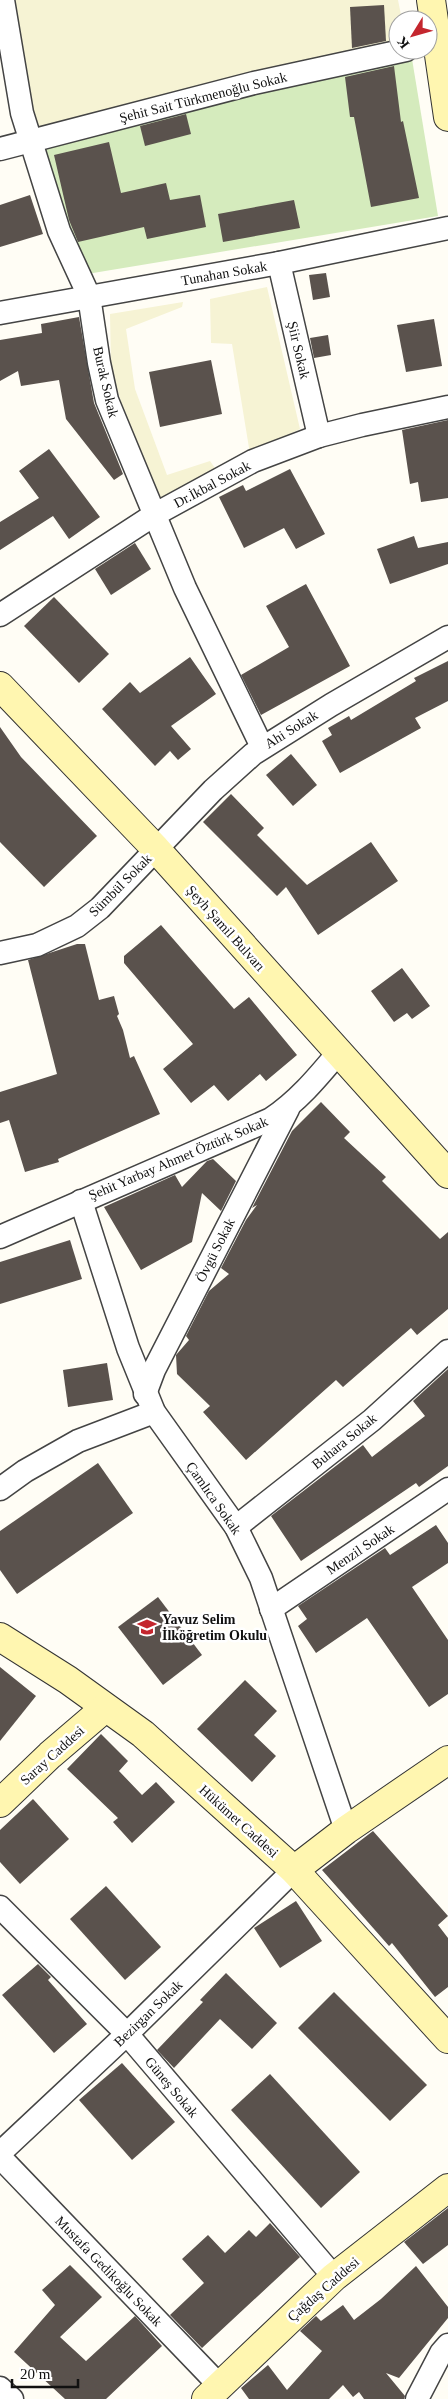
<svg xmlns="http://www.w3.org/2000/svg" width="448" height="2399" viewBox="0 0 448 2399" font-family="Georgia,serif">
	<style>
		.farmland { fill: #f6f3d4 }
		.green { fill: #d5ebbd }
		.building { fill: #5a524d }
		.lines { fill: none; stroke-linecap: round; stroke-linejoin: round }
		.street-casing { stroke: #444; stroke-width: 25 }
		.secondary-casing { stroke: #333; stroke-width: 30 }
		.street { stroke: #fff; stroke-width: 22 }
		.secondary { stroke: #fff6b0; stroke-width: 28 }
		.labels { text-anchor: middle; stroke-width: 5; stroke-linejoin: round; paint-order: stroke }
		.street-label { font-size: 14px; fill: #111; stroke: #fff }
		.poi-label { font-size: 14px; font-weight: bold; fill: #111; stroke: #fff; text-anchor: start }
	</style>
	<rect width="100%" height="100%" fill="#fffdf5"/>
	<g class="farmland">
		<path d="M14,0H398L402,20H398V47L35,132Z"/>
		<path d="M267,287L300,429L250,454L232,344L211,343L210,299Z"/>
		<path d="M183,302L182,307L126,329L135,389L167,475L210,461L217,471L161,499L121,402L111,366L110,314Z"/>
	</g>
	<path class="green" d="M412,59L438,216L87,274L37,145Z"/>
	<g class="building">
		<path d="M384,5L386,41L352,48L350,7Z"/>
		<path d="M394,66L401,122L403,121L419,198L371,207L354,117H350L345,77Z"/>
		<path d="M186,114L191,134L145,146L140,126Z"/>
		<path d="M109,142L121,193L166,183L170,200L200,195L206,227L147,239L144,227L78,242L69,220L54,155Z"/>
		<path d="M30,195L43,234L0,247V205Z"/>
		<path d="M294,200L300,228L223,242L218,214Z"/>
		<path d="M326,273L330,297L313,300L309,275Z"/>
		<path d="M79,317L94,403L123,474L114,480L66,419L59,380L21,386L18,371L0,381V340L42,333L41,324Z"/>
		<path d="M434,319L442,366L406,372L397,325Z"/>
		<path d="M328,335L331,355L314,358L310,338Z"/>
		<path d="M211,360L222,414L160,427L149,372Z"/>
		<path d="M448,420V498L421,502L418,482L410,484L402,430Z"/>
		<path d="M49,449L100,517L69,539L53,516L0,550V522L39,498L19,471Z"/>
		<path d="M290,469L325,534L296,549L284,528L244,548L219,497L243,485L246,491Z"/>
		<path d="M414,536L418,548L448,542V564L390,584L377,549Z"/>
		<path d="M135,543L151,569L111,595L95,569Z"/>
		<path d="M306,584L350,666L261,715L241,675L289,647L266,606Z"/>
		<path d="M54,597L109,654L79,683L24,626Z"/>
		<path d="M190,657L216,694L171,726L191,749L178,760L170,751L155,766L102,709L130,682L140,693Z"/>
		<path d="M448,661V701L415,718L421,728L340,773L322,741L332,735L328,728L349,716L351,720L416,681L414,678Z"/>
		<path d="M0,727L21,757L97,836L44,887L0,842Z"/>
		<path d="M291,754L317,785L293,806L266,775Z"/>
		<path d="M231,794L264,828L257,835L307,885L371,842L398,881L318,935L286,887L277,896L203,822Z"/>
		<path d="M161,925L234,1009L249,997L297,1055L266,1081L260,1074L228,1101L214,1085L191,1103L163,1069L193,1044L124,963V956Z"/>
		<path d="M77,944H85L99,1000L114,996L119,1014L117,1016L123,1030L130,1058L134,1056L160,1114L58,1159L59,1162L25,1172L9,1120L0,1123V1092L57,1074L28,960Z"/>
		<path d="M402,968L430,1006L412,1019L407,1013L394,1022L371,991Z"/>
		<path d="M321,1102L350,1132L344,1138L386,1177L382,1181L440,1239L448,1232V1309L417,1335L411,1328L343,1387L336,1380L246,1460L203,1412L210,1406L177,1374L176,1355L189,1340L186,1336L209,1291L229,1274L221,1268L246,1220L257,1205L252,1208L292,1131Z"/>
		<path d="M213,1159L236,1181L221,1211L202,1193L192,1242L141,1270L104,1207L175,1175L182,1187L207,1161Z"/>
		<path d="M70,1240L82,1279L0,1304V1262Z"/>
		<path d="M107,1363L113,1400L68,1407L63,1370Z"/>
		<path d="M448,1369V1466L419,1487L416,1483L301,1561L271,1516L363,1445L372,1457L425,1416L413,1401Z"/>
		<path d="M98,1463L133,1513L17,1594L0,1570V1531Z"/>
		<path d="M436,1525L448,1543V1563L412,1587L448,1640V1694L429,1707L367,1618L316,1653L298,1626L307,1619L298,1606L385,1548L390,1555Z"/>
		<path d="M158,1597L202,1655L163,1685L118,1627Z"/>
		<path d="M0,1667L36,1696L0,1741Z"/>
		<path d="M245,1680L277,1711L254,1735L276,1756L252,1782L197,1729Z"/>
		<path d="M101,1734L128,1761L119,1771L142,1795L156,1782L175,1802L132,1843L113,1822L118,1818L67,1769Z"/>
		<path d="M33,1799L69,1839L20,1884L0,1862V1830Z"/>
		<path d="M373,1831L448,1916L438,1925L448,1938V1987L435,1997L392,1943L389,1946L322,1870Z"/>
		<path d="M106,1886L161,1947L125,1980L70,1919Z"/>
		<path d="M296,1901L322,1941L280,1968L254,1928Z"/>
		<path d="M38,1964L51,1977L48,1980L87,2024L54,2053L2,1995Z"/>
		<path d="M226,1973L277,2023L252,2049L220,2019L174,2068L157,2050L203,2002L200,2000Z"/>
		<path d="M334,1992L427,2085L390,2121L298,2028Z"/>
		<path d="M122,2063L175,2122L132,2160L79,2100Z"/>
		<path d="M270,2074L360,2172L321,2208L231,2110Z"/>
		<path d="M448,2208V2245L423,2264L404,2242Z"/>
		<path d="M270,2223L300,2257L202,2348L170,2315L204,2283L182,2259L208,2235L225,2253L249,2230L256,2237Z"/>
		<path d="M70,2265L102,2297L60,2337L86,2361L135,2316L162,2346L106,2399H65L14,2352L55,2305L42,2290Z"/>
		<path d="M416,2266L448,2307V2318L399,2378L386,2373L405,2396L404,2399H364L359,2392L353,2397L343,2385L329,2399H249L241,2388L268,2365L287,2390L322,2351L300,2331L316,2316L321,2321L343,2305L354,2320L381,2299Z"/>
	</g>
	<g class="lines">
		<g class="street-casing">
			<g id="street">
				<path d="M3,0L22,113L59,231L89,296L99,363L107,400L185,588L262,747"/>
				<path d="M0,149L254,83L406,50"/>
				<path d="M279,263L319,436"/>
				<path d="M0,313L279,263L448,228"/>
				<path d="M0,615L154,515L253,461L319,436L362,425L448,407"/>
				<path d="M0,953L37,945L77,926L100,908L213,790L253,754L331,705L448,637"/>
				<path d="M81,1201L128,1348L154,1412L236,1527L261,1578L346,1830"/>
				<path d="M0,1237L271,1119C298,1101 317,1078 338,1053"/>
				<path d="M145,1394L154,1370L288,1109"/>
				<path d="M0,1489L25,1471L78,1441L154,1412"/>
				<path d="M236,1527L372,1420L448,1351"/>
				<path d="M271,1609L448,1489"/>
				<path d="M0,1907L127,2034L334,2277"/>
				<path d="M0,2153L127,2034L294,1870"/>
				<path d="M0,2157L219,2385"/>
				<path d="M0,2388L12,2399"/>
				<path d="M417,2399L441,2353L448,2345"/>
			</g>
		</g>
		<g class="secondary-casing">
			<g id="secondary">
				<path d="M431,0L448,117"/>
				<path d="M0,686L156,849L448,1174"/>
				<path d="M0,1637L68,1680L143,1734L294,1870L448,2039"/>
				<path d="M0,1803L50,1755L105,1708"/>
				<path d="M294,1870L346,1830L448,1760"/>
				<path d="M206,2399L334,2277L448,2188"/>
			</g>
		</g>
		<use href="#street" class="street"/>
		<use href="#secondary" class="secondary"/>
	</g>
	<defs>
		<g id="school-bare" transform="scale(1.5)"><path d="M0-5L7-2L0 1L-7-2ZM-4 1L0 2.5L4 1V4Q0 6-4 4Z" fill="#c4262e" stroke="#fff" stroke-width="2.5" paint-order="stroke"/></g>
	</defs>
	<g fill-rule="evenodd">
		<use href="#school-bare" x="147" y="1627"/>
	</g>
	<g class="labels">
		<g class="street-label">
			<text transform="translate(203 97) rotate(-14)" y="5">Şehit Sait Türkmenoğlu Sokak</text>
			<text transform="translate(224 273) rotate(-10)" y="5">Tunahan Sokak</text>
			<text transform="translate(299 350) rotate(77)" y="5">Şiir Sokak</text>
			<text transform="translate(106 382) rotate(77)" y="5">Burak Sokak</text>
			<text transform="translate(212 484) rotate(-28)" y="5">Dr.İkbal Sokak</text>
			<text transform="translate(291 729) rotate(-32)" y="5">Ahi Sokak</text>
			<text transform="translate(120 885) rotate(-45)" y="5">Sümbül Sokak</text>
			<text transform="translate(226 928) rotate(48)" y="5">Şeyh Şamil Bulvarı</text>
			<text transform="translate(178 1158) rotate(-23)" y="5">Şehit Yarbay Ahmet Öztürk Sokak</text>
			<text transform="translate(215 1250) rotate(-63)" y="5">Övgü Sokak</text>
			<text transform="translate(344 1441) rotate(-39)" y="5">Buhara Sokak</text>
			<text transform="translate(214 1498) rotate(55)" y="5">Çamlıca Sokak</text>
			<text transform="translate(360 1549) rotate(-34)" y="5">Menzil Sokak</text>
			<text transform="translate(52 1755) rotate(-42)" y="5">Saray Caddesi</text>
			<text transform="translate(239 1821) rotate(42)" y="5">Hükümet Caddesi</text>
			<text transform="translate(148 2013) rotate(-44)" y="5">Bezirgan Sokak</text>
			<text transform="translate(172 2087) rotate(50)" y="5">Güneş Sokak</text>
			<text transform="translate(109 2271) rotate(46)" y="5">Mustafa Gedikoğlu Sokak</text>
			<text transform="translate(323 2289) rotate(-41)" y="5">Çağdaş Caddesi</text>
		</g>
		<g class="poi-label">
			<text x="162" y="1624">Yavuz Selim<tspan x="162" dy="16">İlköğretim Okulu</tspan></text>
		</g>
	</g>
	<g transform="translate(413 35) rotate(233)"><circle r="24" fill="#ffffff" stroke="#a0a0a0"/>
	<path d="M0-4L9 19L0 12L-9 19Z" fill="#c4262e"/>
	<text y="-8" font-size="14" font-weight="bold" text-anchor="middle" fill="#111111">K</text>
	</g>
	<path d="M12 2379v8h66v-8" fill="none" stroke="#111111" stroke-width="2.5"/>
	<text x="20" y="2379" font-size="15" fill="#111111" stroke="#ffffff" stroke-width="4" paint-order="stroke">20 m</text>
</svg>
